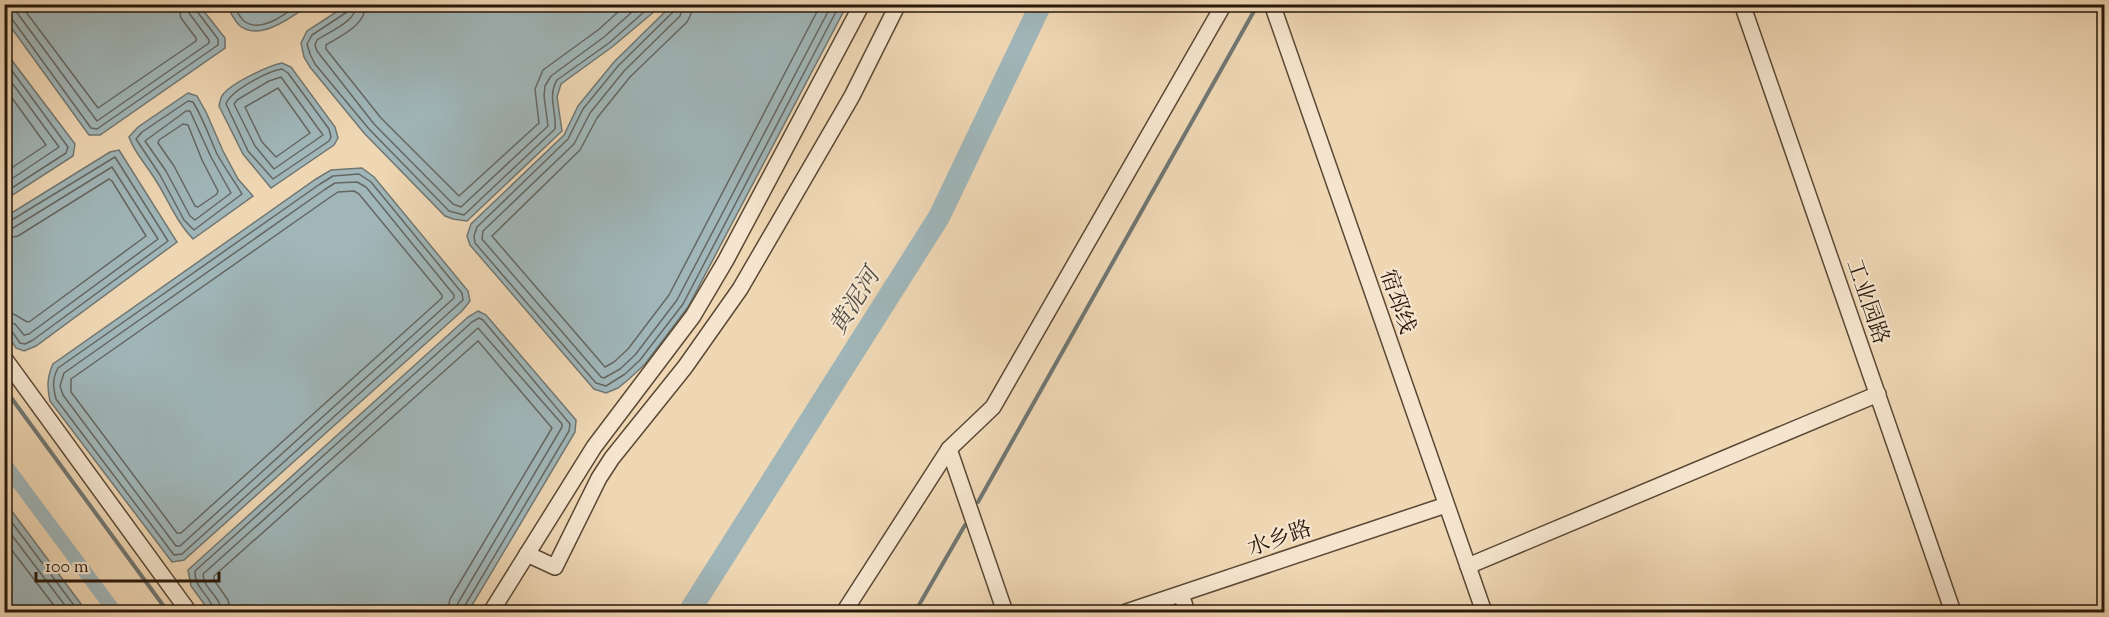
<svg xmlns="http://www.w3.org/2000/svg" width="2109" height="617" viewBox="0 0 2109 617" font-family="'Sorts Mill Goudy','Noto Serif SC',serif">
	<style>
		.water { fill: #a0b6b9; stroke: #707773; stroke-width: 1.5 }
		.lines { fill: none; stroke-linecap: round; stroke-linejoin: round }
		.shore { stroke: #646762; stroke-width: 1.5 }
		.stream { stroke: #707773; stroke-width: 4 }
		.canal { stroke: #a0b6b9; stroke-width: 14 }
		.river { stroke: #a0b6b9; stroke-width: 22 }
		.minor-casing { stroke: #5a4834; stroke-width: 18 }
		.minor { stroke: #f5e5ce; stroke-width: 15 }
		.labels { text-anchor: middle; stroke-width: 4.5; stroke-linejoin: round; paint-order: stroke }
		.street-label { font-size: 22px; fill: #29180a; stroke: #f5e5ce }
		.water-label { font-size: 24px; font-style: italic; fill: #534f47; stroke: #f5e5ce }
	</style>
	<rect width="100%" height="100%" fill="#efd7b4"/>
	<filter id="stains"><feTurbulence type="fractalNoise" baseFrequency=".00333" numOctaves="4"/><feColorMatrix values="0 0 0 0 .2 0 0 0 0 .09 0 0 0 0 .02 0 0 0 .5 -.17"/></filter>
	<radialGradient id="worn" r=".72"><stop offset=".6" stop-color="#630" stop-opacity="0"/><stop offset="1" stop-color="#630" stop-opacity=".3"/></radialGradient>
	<g class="water">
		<path d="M673,4L847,5L688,307L645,364L629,379L618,388L606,393L594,389L470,245L467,236L471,224L564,135L578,106L614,62Z"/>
		<path d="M4,5H199L225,38V48L100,135H89L5,19Z"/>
		<path d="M226,5H309C293,16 259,43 239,25C234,20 230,11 226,5Z"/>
		<path d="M347,5V4L662,5L612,47L561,84L557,97L562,131L467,221L453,219L445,216L364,133L310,67L304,57L301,43L307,31Z"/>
		<path d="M4,50L75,144L73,156L5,200Z"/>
		<path d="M282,63L291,67L335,127L338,138L334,145L271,188L243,154L219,106C220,102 220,99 222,96C229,84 268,66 282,63Z"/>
		<path d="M188,93L197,96L206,112L223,151L238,179L253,196L193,239C174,219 168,198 153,176C145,163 134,152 129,137L138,127Z"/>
		<path d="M119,150L177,242L36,346L24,351L16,348L5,331V217L110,152Z"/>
		<path d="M362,168L374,177L468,291L470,301L462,311L184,560L172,562L50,401C47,386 47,377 53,364L316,179L331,170Z"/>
		<path d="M478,311L486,315L576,420L575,432L468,612H210L191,586L188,570L468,317Z"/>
		<path d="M4,502H5L87,612H5Z"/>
	</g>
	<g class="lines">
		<g class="shore">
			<path d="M20,4L98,108L196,41V38L181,18L178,4"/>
			<path d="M233,4C236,9 240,18 244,21C261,34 285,14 299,4"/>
			<path d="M349,4L347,12L312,35L307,44L310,54L315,64L369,129L449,211L464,215L555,129C557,111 547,97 557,80L609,43L653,4"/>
			<path d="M357,4C356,22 330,31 317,40L315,45L317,51L374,124L453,204L461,207L548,126L544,96L545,86L551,76L604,37L641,4"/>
			<path d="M366,4C365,26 342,35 326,45V49L381,118L459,196L539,123L535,89L543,70L598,30L627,4"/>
			<path d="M676,4L674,11L618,66L583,109L568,139L477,227L474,236L475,243L596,383L606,386L625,374L640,360L683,304L840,4"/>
			<path d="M684,4L680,16L624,71L590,113L574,144L483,231L482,239L601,377L604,378L620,369L635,355L677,300L832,4"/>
			<path d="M693,4L691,14L687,22L630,77L597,118L580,150L492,236L605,367L614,362L628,349L669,295L821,4"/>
			<path d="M4,9L12,10L18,14L97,121L209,43V40L189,13L187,4"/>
			<path d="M4,16L12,19L91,128L97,129L218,45V39L196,10L194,4"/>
			<path d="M4,60L68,147L66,153L4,193"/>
			<path d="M282,69L288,73L329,129L331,137L329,141L273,179L248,151L226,104C230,91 268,71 282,69Z"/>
			<path d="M4,72L59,147L4,184"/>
			<path d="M281,77L323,135L274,169L255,146L234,104L237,100L269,81Z"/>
			<path d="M4,87L46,145L4,173"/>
			<path d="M278,88L310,133L276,157L262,142L245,107Z"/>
			<path d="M188,101L193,102C203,118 209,136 217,154C225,168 234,181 242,194L194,230L184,220L160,175L136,139L142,132Z"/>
			<path d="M186,111H190L211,157L231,193L195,220L190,216L166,171L145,141Z"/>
			<path d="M183,124L188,125L202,160L218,191L217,194L198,207L195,206L174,166L158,143L159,140Z"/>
			<path d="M359,174L371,182L462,293L463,300L182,554L174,555L56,399C53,387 52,379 58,368L320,184L333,176Z"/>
			<path d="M357,182L366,187L454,295V298L180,546H176L63,395L60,386L64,373L324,190L335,183Z"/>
			<path d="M354,191L359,194L442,295V298L181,533H177L71,392V379L329,198L338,192Z"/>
			<path d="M4,222L10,221L115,157L168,241L33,340L25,344L20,343L11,330L4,328"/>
			<path d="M4,230L13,228L112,167L158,239L29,334L24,335L15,324L4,321"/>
			<path d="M4,239L18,236L109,179L112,181L146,236L29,322C21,321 17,312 4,312"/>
			<path d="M4,512L79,612"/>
			<path d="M4,525L70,612"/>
			<path d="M4,540L59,612"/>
			<path d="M214,612C212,596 194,589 195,571L472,322L479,318L483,320L570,424L569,431L464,607L463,612"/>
			<path d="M222,612C221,597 203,588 203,574L478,328L562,424V427L458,603L456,612"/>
			<path d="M231,612L228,600L214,580V576L478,341L552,428L450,599L447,612"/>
		</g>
		<g class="stream">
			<path d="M4,388L168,612"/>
			<path d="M978,502L1258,4"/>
			<path d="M915,612L965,525"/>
		</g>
		<path class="canal" d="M4,463L115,612"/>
		<path class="river" d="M689,612L939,217L1041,4"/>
		<g class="minor-casing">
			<g id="minor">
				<path d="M1272,4L1484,612"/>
				<path d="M1742,4L1953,612"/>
				<path d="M4,358L189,612"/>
				<path d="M949,449L1005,612"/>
				<path d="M527,554L555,567L599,478L612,458L685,367L740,289L852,96L898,4"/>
				<path d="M1468,566L1878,394"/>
				<path d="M1181,594L1187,612"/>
				<path d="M491,612L594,447L693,316L726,260L862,4"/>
				<path d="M844,612L949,449L993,407L1224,4"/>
				<path d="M1126,612L1446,505"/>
			</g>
		</g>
		<use href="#minor" class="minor"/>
	</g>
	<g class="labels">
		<g class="street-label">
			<text transform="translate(1399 301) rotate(71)" y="8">宿邳线</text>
			<text transform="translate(1869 301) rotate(71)" y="8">工业园路</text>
			<text transform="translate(1279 537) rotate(-19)" y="8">水乡路</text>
		</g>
		<g class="water-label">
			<text transform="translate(854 301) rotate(-58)" y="8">黄泥河</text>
		</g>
	</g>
	<rect width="2109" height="617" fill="none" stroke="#efd7b4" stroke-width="24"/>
	<rect x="6" y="6" width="2097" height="605" fill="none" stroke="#29180a" stroke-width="3"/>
	<rect x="12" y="12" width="2085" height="593" fill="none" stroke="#29180a" stroke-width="1.5"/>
	<path d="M36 572v9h183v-9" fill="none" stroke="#29180a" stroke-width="3"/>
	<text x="45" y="572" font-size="18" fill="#29180a" stroke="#f5e5ce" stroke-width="4.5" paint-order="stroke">100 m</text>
	<rect width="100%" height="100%" filter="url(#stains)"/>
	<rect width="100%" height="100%" fill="url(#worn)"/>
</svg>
